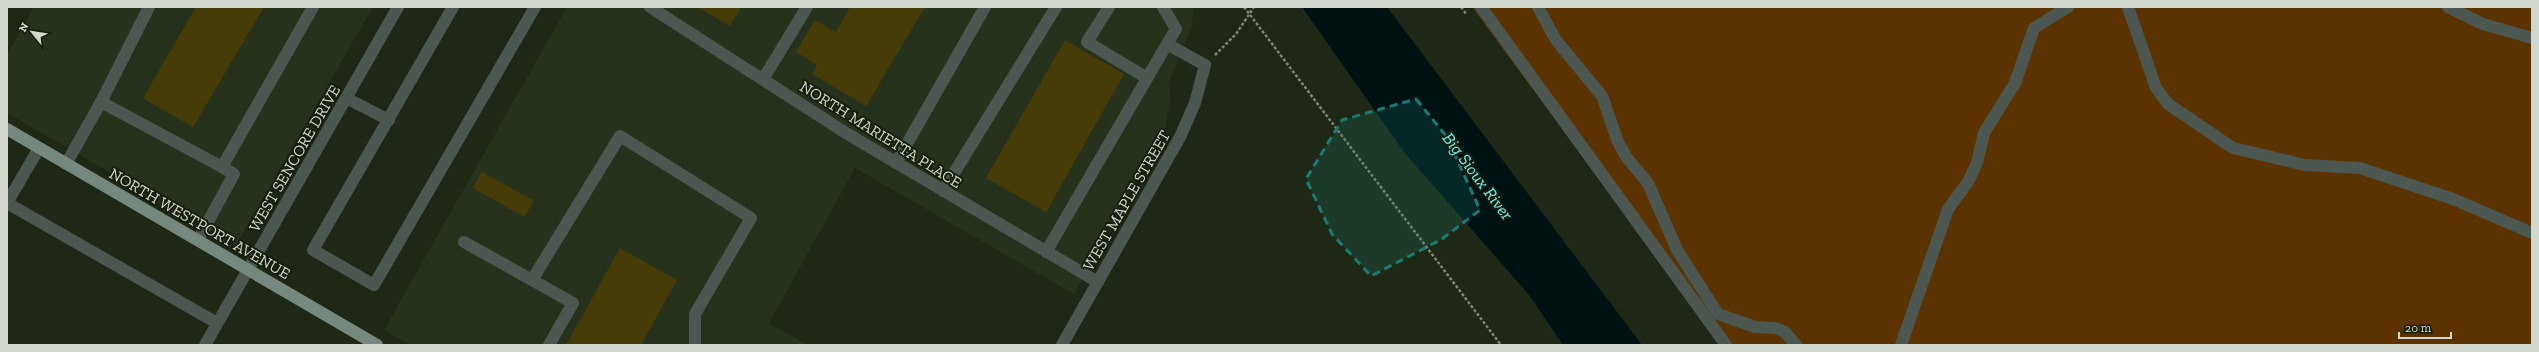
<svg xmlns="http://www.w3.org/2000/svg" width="2539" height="352" viewBox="0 0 2539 352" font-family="'Zilla Slab',serif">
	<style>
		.built { fill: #27321c }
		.green { fill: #5a3300 }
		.water { fill: #001212 }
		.building { fill: #453c08 }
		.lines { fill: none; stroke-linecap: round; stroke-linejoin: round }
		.path { stroke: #7e8677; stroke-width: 2.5; stroke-dasharray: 3 2; stroke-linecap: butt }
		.minor { stroke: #4d5752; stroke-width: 12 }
		.major { stroke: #75897e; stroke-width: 12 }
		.marked { fill: #197b73; fill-opacity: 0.2; stroke: #197b73; stroke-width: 3; stroke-dasharray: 8 5; stroke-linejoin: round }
		.labels { text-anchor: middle; stroke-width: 4; stroke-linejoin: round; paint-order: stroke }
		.street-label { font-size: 16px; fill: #d1d7cc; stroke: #161e0d }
		.water-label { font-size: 17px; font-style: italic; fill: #6ef0ed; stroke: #161e0d }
	</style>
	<rect width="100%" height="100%" fill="#1f2816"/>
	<g class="built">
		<path d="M34,7H373L236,245L7,113V55Z"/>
		<path d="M567,7H1192L1193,9L1192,25L1169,82L1170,101L1166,125L1074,294L855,168L769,323L807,345H411L384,330Z"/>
	</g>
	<path class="green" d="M1472,7H2532V345H1722Z"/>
	<path class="water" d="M1302,7H1387L1642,345H1563L1529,295L1404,152Z"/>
	<g class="building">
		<path d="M196,7H264L193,127L143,98Z"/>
		<path d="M697,7H741L730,26Z"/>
		<path d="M850,7H925L866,106L812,74L817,65L796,52L815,20L836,32Z"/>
		<path d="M1065,40L1124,74L1046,212L986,178Z"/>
		<path d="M482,172L534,201L524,217L473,188Z"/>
		<path d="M620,248L677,280L641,345H566Z"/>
	</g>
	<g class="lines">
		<g class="path">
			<path d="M1244,7L1501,345"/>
			<path d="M1461,7L1467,15"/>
			<path d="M1215,55L1236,34L1254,7"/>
		</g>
		<g class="minor">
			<path d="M453,7L313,250L374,285L535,7"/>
			<path d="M650,7L846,133L1098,282"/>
			<path d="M1109,7L1087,42L1147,78"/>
			<path d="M1481,7L1726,345"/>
			<path d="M1538,7L1556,40L1602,96L1618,142L1627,158L1648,183L1677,250L1718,314L1755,327L1775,328L1785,332L1796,345"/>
			<path d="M2128,7L2156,88L2168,104L2233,148L2305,165L2360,168L2453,199L2532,233"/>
			<path d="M2448,7L2483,24L2532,38"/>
			<path d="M763,79L807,7"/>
			<path d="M346,98L389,120"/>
			<path d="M101,102L149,7"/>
			<path d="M39,148L7,203L217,323"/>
			<path d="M896,163L985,7"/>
			<path d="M66,164L101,102L222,167L234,174L198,240"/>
			<path d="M222,167L313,7"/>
			<path d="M943,191L1056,7"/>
			<path d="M464,242L573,303L549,345"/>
			<path d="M1046,252L1167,44"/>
			<path d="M532,280L620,136L751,218L695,314V345"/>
			<path d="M205,345L398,7"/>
			<path d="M1062,345L1180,137L1195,103L1205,65L1167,44L1176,29L1163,7"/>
			<path d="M1901,345L1948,209L1968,182L1977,163L1984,133L2015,83L2034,28L2068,7"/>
		</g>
		<path class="major" d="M7,129L377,345"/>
	</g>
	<path class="marked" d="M1416,99L1447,137L1480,210L1442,239L1371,276L1332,234L1306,179L1342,120Z"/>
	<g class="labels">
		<g class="street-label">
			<text transform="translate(881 134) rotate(32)" y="6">NORTH MARIETTA PLACE</text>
			<text transform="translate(294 158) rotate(-60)" y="6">WEST SENCORE DRIVE</text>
			<text transform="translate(1126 200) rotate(-60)" y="6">WEST MAPLE STREET</text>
			<text transform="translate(200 223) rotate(30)" y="6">NORTH WESTPORT AVENUE</text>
		</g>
		<g class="water-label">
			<text transform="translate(1478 176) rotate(53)" y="6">Big Sioux River</text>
		</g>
	</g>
	<rect width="2539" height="352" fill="none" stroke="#d1d7cc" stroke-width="16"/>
	<g transform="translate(32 32) rotate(300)" stroke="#161e0d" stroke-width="3" paint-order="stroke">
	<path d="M0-3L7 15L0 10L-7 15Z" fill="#d1d7cc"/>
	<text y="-6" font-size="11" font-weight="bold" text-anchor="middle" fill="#d1d7cc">N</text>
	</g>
	<path d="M2399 332v6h52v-6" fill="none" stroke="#d1d7cc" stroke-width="2"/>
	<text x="2405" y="332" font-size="12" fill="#d1d7cc" stroke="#161e0d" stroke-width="3" paint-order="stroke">20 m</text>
</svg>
